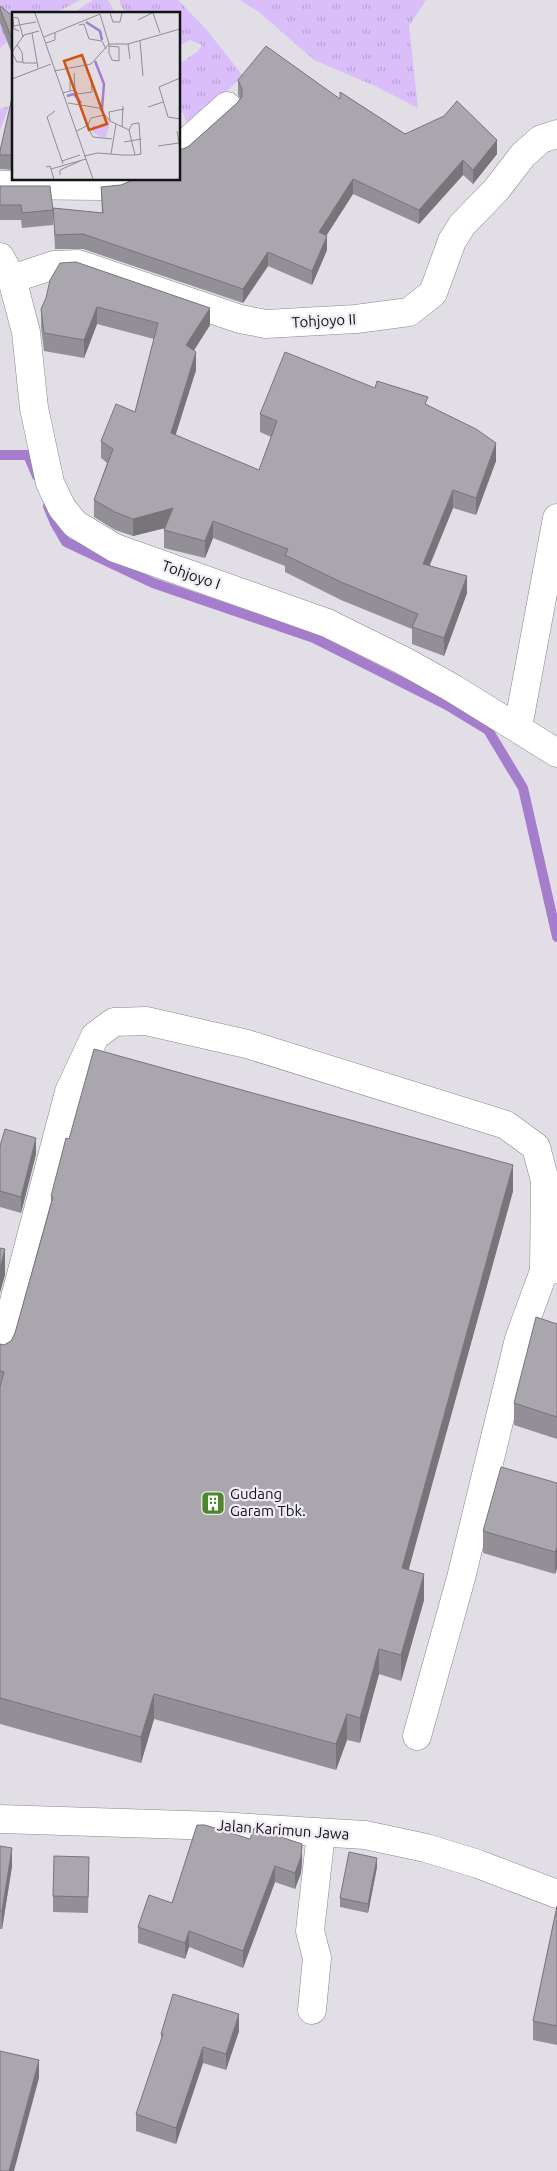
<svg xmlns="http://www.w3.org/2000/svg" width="557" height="2171" viewBox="0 0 557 2171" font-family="Ubuntu,sans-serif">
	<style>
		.grass { fill: url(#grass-tufts) }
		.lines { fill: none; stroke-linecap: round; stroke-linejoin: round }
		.stream { stroke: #a47dcd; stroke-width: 10 }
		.minor-casing { stroke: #89868d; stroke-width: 29 }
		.minor { stroke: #fff; stroke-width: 28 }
		.wall { fill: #928f96 }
		.shaded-wall { fill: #77747a }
		.building { fill: #aaa6ae; stroke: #77747a }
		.labels { text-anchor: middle; stroke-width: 4.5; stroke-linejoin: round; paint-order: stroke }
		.street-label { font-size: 15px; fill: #131215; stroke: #efecf3 }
		.poi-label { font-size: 15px; fill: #131215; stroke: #efecf3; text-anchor: start }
		.inset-river { fill: none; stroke: #a47dcd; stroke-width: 2.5 }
		.inset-road { fill: none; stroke: #8f8c92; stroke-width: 1 }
		.view { fill: #d3520d; fill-opacity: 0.15; stroke: #d3520d; stroke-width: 2.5 }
		.inset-edge { fill: none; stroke: #131215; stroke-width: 2.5 }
	</style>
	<defs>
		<pattern id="grass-tufts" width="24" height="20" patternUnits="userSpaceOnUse" patternTransform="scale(1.25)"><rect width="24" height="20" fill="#d9bef9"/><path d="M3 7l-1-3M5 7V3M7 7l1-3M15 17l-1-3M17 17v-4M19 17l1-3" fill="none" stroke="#b9a2d5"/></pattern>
	</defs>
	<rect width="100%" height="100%" fill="#e2dee6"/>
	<g class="grass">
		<path d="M0,0H80L54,14H14V36L0,48Z"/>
		<path d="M93,0H108L116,14H71Z"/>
		<path d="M120,0H178L206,29L243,76L188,127L179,102V64L197,52L202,45L190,40L179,46V14H126L120,4Z"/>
		<path d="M240,0H426L409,26L418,108L375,86L314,60L259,12Z"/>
		<path d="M9,106L0,130V109Z"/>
	</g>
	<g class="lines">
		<g class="stream">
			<path d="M0,455H28L37,476"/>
			<path d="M48,506L55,523L66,542L153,583L314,638L447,705L488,730L523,788L557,937"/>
		</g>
		<g class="minor-casing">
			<g id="minor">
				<path d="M179,149L227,106"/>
				<path d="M0,185L100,186L116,185L133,179"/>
				<path d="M0,257L12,279L26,332L34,408L50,483L62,508L75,524L115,548L327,623L404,661L454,689L557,753"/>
				<path d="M12,279L54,265L78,264L240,319L266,324L356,319L409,312L433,293L452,241L462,225L496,190L523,155L541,139L557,134"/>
				<path d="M518,727L557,518"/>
				<path d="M0,1355L69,1092L95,1036L114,1022L146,1021L247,1044L506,1125L536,1147L545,1181L544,1271"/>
				<path d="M417,1736L461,1578L519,1339L544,1271L557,1269"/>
				<path d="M0,1819L218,1826L365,1835L426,1848L478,1864L557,1894"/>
				<path d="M312,2010L317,1958L310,1931L321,1833"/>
			</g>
		</g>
		<use href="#minor" class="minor"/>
	</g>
	<g class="wall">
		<path d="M0,6L14,17V59L0,23Z"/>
		<path d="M238,80L340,99V92L405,134L497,154L473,184L463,175L419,224L353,194L326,236L327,250L312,285L268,266L243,303L83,249H55L53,208L102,213L101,187L179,179L183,149L189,146L237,103L240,99L238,95Z"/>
		<path d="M14,89V170L0,169V151Z"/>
		<path d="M0,186L53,210V225L22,228L21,220H0Z"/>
		<path d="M46,298L210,325L194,350L196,370L175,435L259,470L271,437L260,432V414L375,388L428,405L496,461L476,515L453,508L430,565L467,593L444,656L412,644V629L341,600L285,572V566L213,538L205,558L164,548V530L165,528L133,536L115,530L94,517V500L107,463L101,458V441L135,412L154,339L97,324L84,358L44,351L41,327V309Z"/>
		<path d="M0,1146L36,1154L21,1213L0,1207Z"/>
		<path d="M513,1191L408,1570L424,1600L401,1681L379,1674L360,1743L347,1740L336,1770L154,1719L141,1763L0,1724V1344L4,1345L11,1341L15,1333L51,1202V1196Z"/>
		<path d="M557,1324V1439L514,1425V1403Z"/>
		<path d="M557,1483L555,1574L483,1553V1531Z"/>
		<path d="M197,1825L302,1860L301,1873L295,1889L275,1882L243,1968L189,1947L185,1959L138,1943V1927L172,1903Z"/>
		<path d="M0,1846L12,1866L2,1929H0Z"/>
		<path d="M377,1867L368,1913L340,1907V1898Z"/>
		<path d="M89,1873L88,1913L53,1912V1896Z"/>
		<path d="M557,1906V2045L533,2040V2021Z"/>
		<path d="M239,2031L226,2070L203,2063L176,2144L136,2131V2114L161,2041V2034Z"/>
	</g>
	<g class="shaded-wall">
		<path d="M181,111V126L179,128V113Z"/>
		<path d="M497,140V154L473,184V170Z"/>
		<path d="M463,160V175L419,224V210Z"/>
		<path d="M353,179V194L319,247V232Z"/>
		<path d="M327,236V250L312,285V271Z"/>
		<path d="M268,252V266L243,303V289Z"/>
		<path d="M97,307V324L84,358V340Z"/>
		<path d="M210,308V325L186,363V345Z"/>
		<path d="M196,352V370L171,450V433Z"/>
		<path d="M496,443V461L476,515V498Z"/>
		<path d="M453,490V508L423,581V564Z"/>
		<path d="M173,508V526L133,536V519Z"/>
		<path d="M213,521V538L205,558V541Z"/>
		<path d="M467,576V593L444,656V638Z"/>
		<path d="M36,1138V1154L21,1213V1197Z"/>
		<path d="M513,1165V1191L402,1594V1568Z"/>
		<path d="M5,1249V1275L0,1293V1268Z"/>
		<path d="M557,1547V1569L555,1574V1552Z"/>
		<path d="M424,1574V1600L401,1681V1655Z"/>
		<path d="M379,1649V1674L360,1743V1718Z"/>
		<path d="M154,1694V1719L141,1763V1737Z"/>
		<path d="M347,1714V1740L336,1770V1744Z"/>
		<path d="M302,1844V1860L301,1873L295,1889V1873Z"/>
		<path d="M12,1848V1866L2,1929V1911Z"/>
		<path d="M377,1858V1867L368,1913V1904Z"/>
		<path d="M275,1866V1882L243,1968V1951Z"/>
		<path d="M189,1931V1947L185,1959V1943Z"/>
		<path d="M239,2014V2031L226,2070V2054Z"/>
		<path d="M203,2047V2063L176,2144V2128Z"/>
		<path d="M39,2060V2078L14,2171H9Z"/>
	</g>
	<g class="building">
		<path d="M0,6L14,17V44L0,9Z"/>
		<path d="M266,46L340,99V92L405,134L444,116L457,101L497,140L473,170L463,160L419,210L353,179L319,232L327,236L312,271L268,252L243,289L83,234L55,235L53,208L103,213L101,187L121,185L135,179H179V149H183L189,146L237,103L242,97V89L238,80Z"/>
		<path d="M14,89V155H0V151Z"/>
		<path d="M179,106L181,111L179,113Z"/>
		<path d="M0,186H50L53,210L22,213L21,205H0Z"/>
		<path d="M76,262L210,308L186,345L196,352L171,433L259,470L277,421L260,414L285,352L375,388L377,381L428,397L425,404L476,429L496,443L476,498L453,490L423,564L467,576L444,638L412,627L418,614L341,582L285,555L288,549L213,521L205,541L164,530L173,508L133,519L115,512L94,500L113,449L101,441L116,404L135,412L158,323L97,307L84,340L44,333L41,309L46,298L50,280L60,263Z"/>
		<path d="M94,1049L513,1165L402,1568L424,1574L401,1655L379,1649L360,1718L347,1714L336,1744L154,1694L141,1737L0,1698V1387L4,1372L0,1371V1344L4,1345L11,1341L15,1333L53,1197L51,1196L66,1138L69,1139Z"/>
		<path d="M5,1129L36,1138L21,1197L0,1191V1146Z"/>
		<path d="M0,1248L5,1249L0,1268Z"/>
		<path d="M536,1317L557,1324V1417L514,1403Z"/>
		<path d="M501,1467L557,1483V1547L555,1552L483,1531Z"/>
		<path d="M197,1825H205L250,1839L254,1828L302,1844L301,1857L295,1873L275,1866L243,1951L189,1931L185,1943L138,1927L149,1895L172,1903Z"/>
		<path d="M0,1846L12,1848L2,1911H0Z"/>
		<path d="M349,1852L377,1858L368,1904L340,1898Z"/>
		<path d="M54,1856L89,1857L88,1897L53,1896Z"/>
		<path d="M557,1906V2026L533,2021Z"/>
		<path d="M173,1994L239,2014L226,2054L203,2047L176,2128L136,2114L163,2034H161Z"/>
		<path d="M0,2051L39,2060L9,2171H0Z"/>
	</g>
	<defs>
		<g id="building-square" transform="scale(1.25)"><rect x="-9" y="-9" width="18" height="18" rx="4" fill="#4b8928" stroke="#efecf3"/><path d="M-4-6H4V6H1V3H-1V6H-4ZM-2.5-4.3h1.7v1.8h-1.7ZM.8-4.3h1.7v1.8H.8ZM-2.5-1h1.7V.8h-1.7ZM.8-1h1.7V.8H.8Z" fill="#fff"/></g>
	</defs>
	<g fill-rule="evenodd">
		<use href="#building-square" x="213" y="1503"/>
	</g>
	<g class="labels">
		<g class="street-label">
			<text transform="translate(324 321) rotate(-3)" y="5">Tohjoyo II</text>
			<text transform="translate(191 575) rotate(19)" y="5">Tohjoyo I</text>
			<text transform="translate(283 1830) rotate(4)" y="5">Jalan Karimun Jawa</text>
		</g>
		<g class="poi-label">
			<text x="230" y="1499">Gudang<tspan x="230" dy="17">Garam Tbk.</tspan></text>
		</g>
	</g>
	<g transform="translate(12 12)">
		<rect width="168" height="168" fill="#e2dee6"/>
		<path d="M94,107L98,110L94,125H88L80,119L81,113L92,115L87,112L94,111Z" fill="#d9bef9"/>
		<path class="inset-river" d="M74,10L88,19L90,28M83,49L92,72L90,97M55,84L62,82L69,91"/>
		<path class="inset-road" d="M23,1L81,167M98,1L101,10H108L110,1M141,1L148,21M88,2L97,32M0,5L6,6L11,25M1,6L2,17L7,19M126,8L140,1M67,13L72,12L77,27L90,29L94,37M1,14L24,10M20,21L26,56M32,25L88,2M128,29L131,64M34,31L43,28V21M97,32H116L168,17M116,32L118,47M5,33L10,40L11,51H25M97,34L107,35V49L100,48L97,41V33M0,40L12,23L27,19M0,41L5,50H11M42,59L79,52L97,32M168,66L147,75L156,105L168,107M0,67L39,52M63,78L66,82L80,80L79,66M58,79L63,78L62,61M51,81L58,79V69M56,91L87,96L98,109L117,118M136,95L151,90M43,99L35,105L51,152M98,109L97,100L112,97M75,114L81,125L100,127M110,115L111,94M65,119L76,113L79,106L92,103M165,119L168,137M112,130L129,127M146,134L167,131M99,142L104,112M72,144L86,141L110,143H123L129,142L127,111L120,112L117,118L123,143M50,149L68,143M34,155L38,154L42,167M39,157L74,147M48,163V158L68,149"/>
		<path class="view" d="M70,43L95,112L77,118L52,49Z"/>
		<rect width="168" height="168" class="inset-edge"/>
	</g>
</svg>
